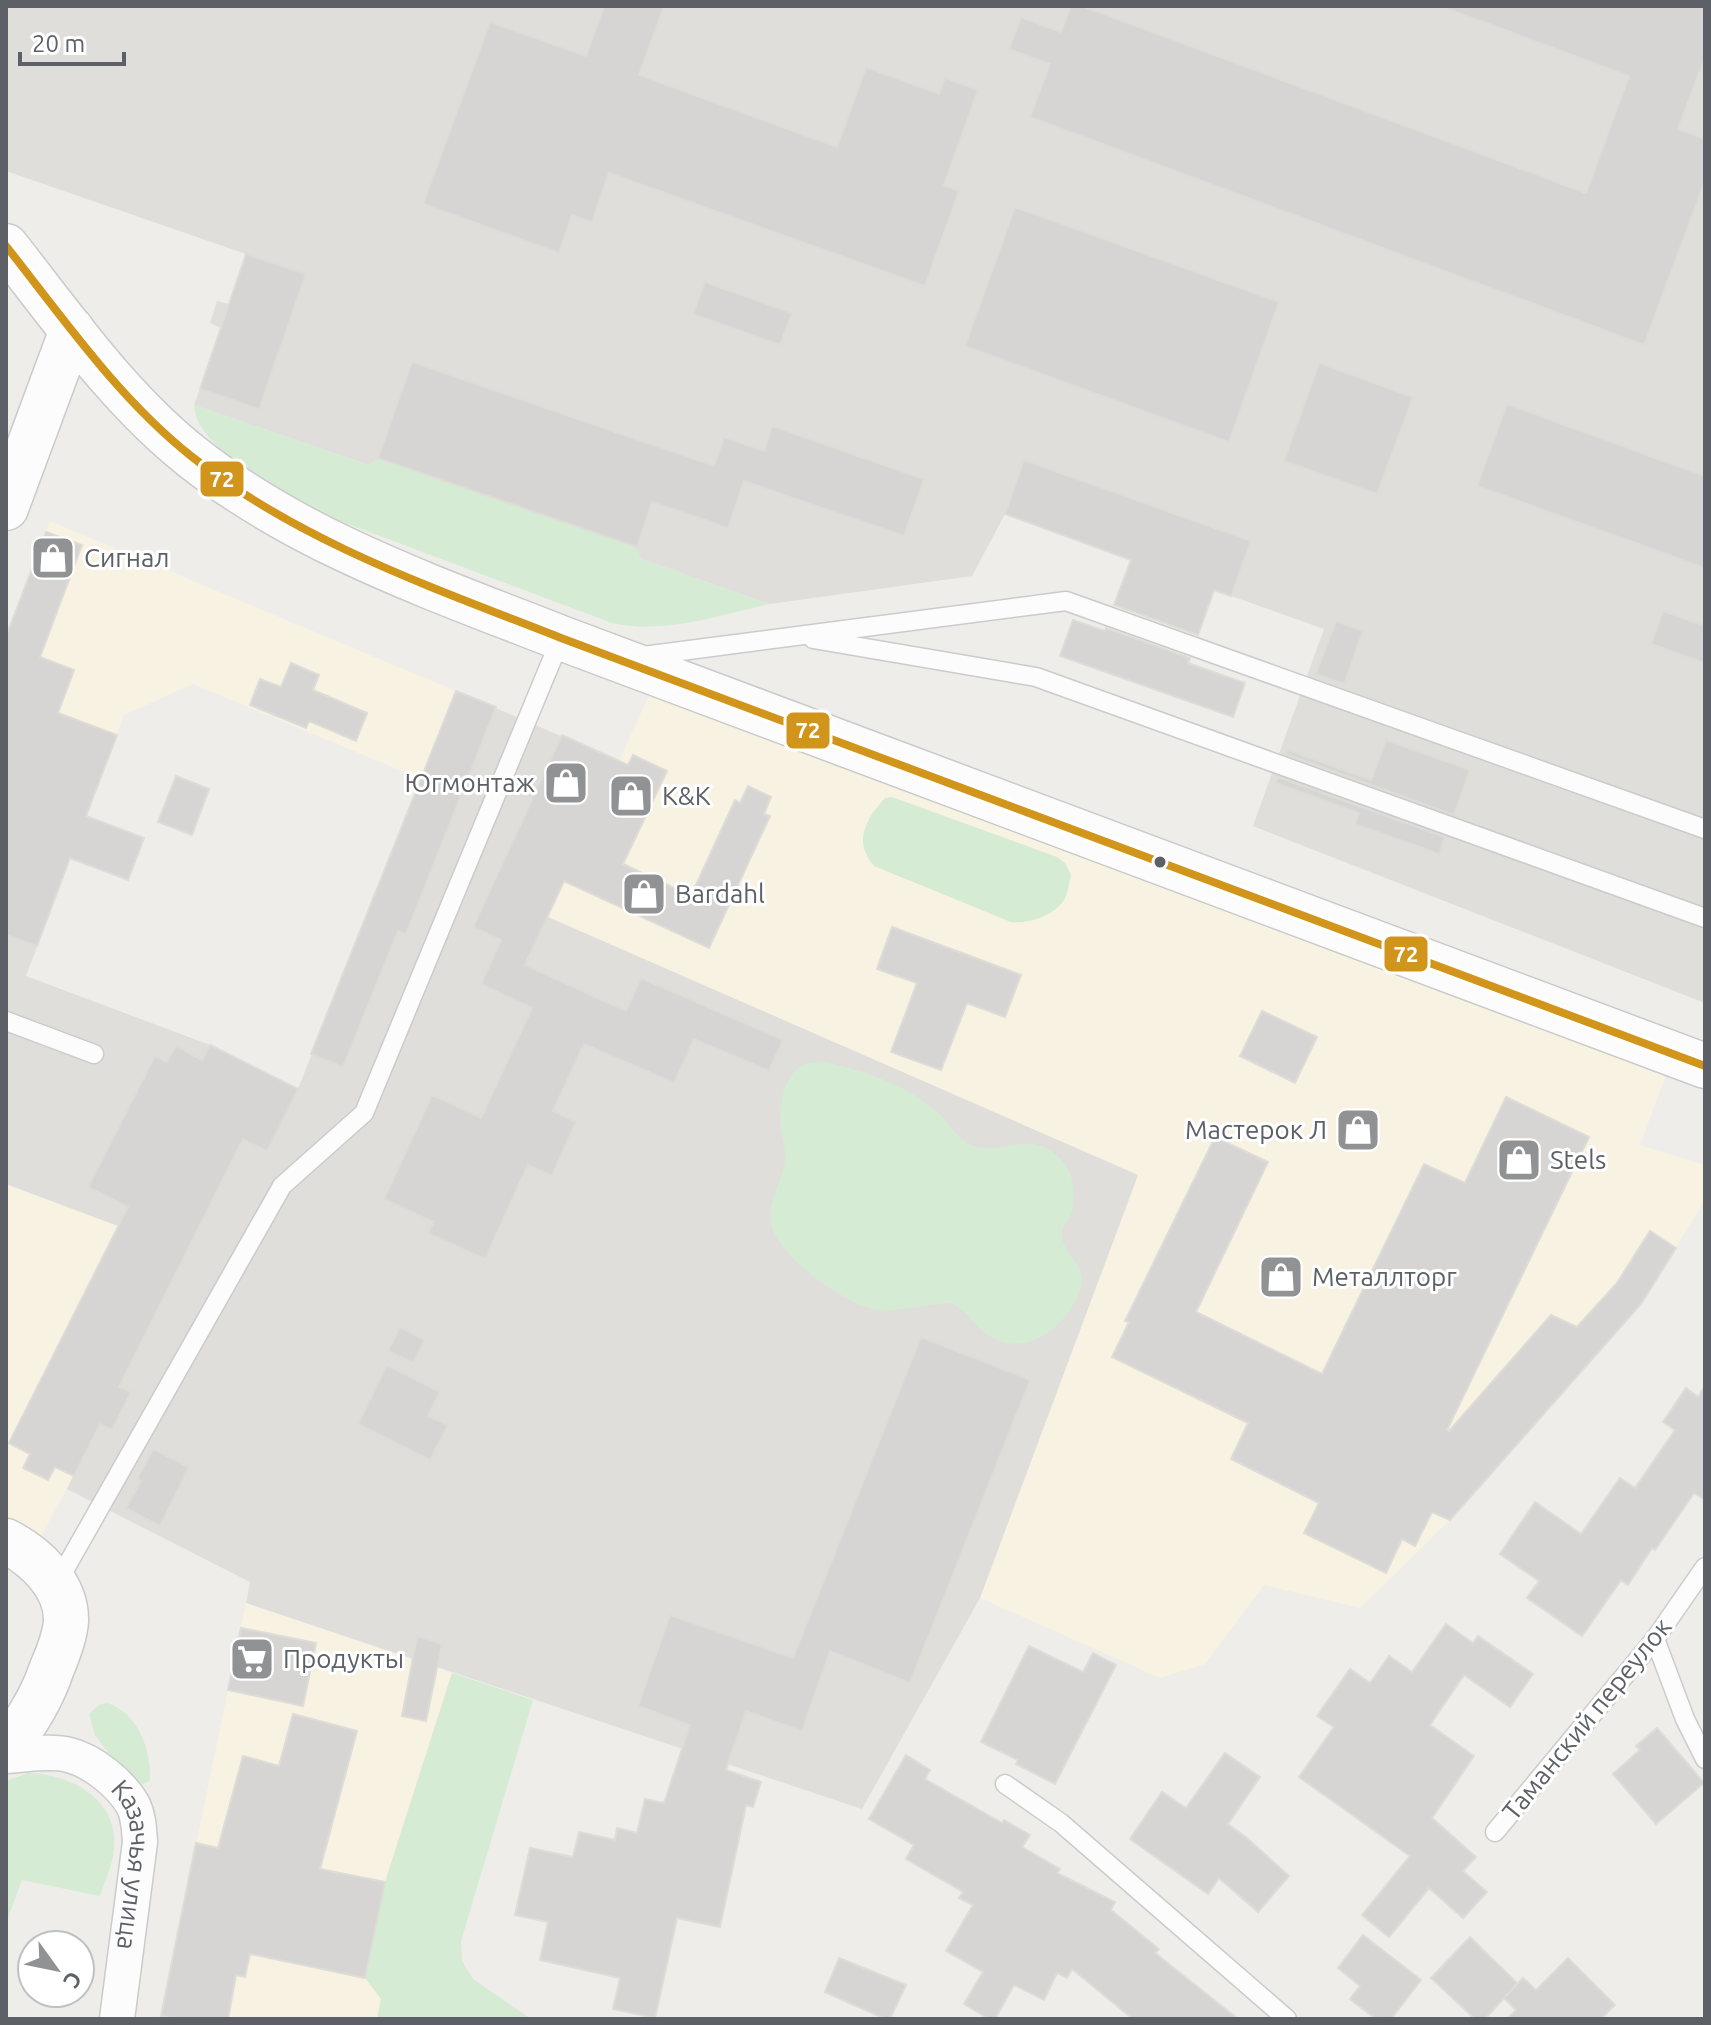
<svg xmlns="http://www.w3.org/2000/svg" width="1711" height="2025" viewBox="0 0 1711 2025" font-family="Ubuntu,sans-serif">
	<style>
		.commercial { fill: #f7f2e2 }
		.industrial { fill: #dfdeda }
		.green { fill: #d5ebd3 }
		.building { fill: #d6d5d3; stroke: #dedcd7; stroke-width: 2 }
		.lines { fill: none; stroke-linecap: round; stroke-linejoin: round }
		.lane-casing { stroke: #cbcbcb; stroke-width: 21 }
		.street-casing { stroke: #cbcbcb; stroke-width: 37 }
		.secondary-casing { stroke: #c9cac9; stroke-width: 47 }
		.lane { stroke: #fcfcfc; stroke-width: 18 }
		.street { stroke: #fcfcfc; stroke-width: 34 }
		.secondary { stroke: #fcfcfc; stroke-width: 44 }
		.bus-1-casing { stroke: #fff; stroke-width: 14 }
		.bus-1 { stroke: #d0951a; stroke-width: 8 }
		.bus-dot { fill: #5d6167; stroke: #fff; stroke-width: 3 }
		.labels { text-anchor: middle; stroke-width: 6; stroke-linejoin: round; paint-order: stroke }
		.poi-label { font-size: 26px; fill: #5d6167; stroke: #fff; text-anchor: start }
		.street-label { font-size: 26px; fill: #5d6167; stroke: #fff }
		.line-badge { stroke: #fff; stroke-width: 3 }
		.badge-label { font-size: 22px; text-anchor: middle; font-weight: bold; fill: #fff }
	</style>
	<rect width="100%" height="100%" fill="#eeede9"/>
	<g class="commercial">
		<path d="M50,521L456,691L421,779L193,684L124,715L117,735L58,713L74,669L15,647L6,637Z"/>
		<path d="M652,689L1666,1075L1640,1145L1705,1165V1200L1641,1304L1450,1520L1360,1608L1264,1585L1205,1664L1160,1678L980,1598L1138,1175L547,917Z"/>
		<path d="M6,1184L118,1226L9,1443L30,1454L24,1467H55L74,1476L37,1543L6,1526Z"/>
		<path d="M246,1603L452,1673L385,1882L381,1999L377,2019H160Z"/>
	</g>
	<g class="industrial">
		<path d="M6,6H1705V1003L1253,826L1324,629L1215,590L1204,619L1120,589L1130,560L1005,514L972,576L770,604L641,559L636,547L379,458L369,465L194,405L221,328L210,323L217,301L229,304L246,254L6,171Z"/>
		<path d="M14,647L74,670L58,713L117,735L26,976L210,1045L298,1089L456,691L619,761L548,917L1138,1175L980,1598L862,1809L246,1603L250,1582L67,1489L73,1476L55,1467L23,1468L30,1454L9,1443L118,1226L6,1184V670Z"/>
	</g>
	<g class="green">
		<path d="M194,405L369,465L378,458L637,547L641,559L770,604C718,615 665,635 612,623L332,518C293,500 220,461 199,423C196,418 195,411 194,405Z"/>
		<path d="M892,797L1057,857L1065,863L1071,875C1069,883 1068,893 1064,900C1054,916 1028,924 1011,922L874,866C853,842 865,820 885,798Z"/>
		<path d="M823,1062C862,1070 902,1083 934,1109C947,1120 958,1141 974,1146C1005,1157 1032,1124 1065,1164C1075,1177 1076,1202 1070,1217C1067,1223 1062,1226 1062,1232C1060,1252 1084,1262 1082,1282C1080,1298 1066,1318 1054,1328C1031,1348 1000,1350 978,1327C969,1317 963,1309 951,1303C932,1304 894,1312 878,1310C845,1305 779,1258 771,1224C766,1201 783,1182 785,1160C786,1150 783,1140 781,1130C778,1110 783,1074 804,1064C809,1062 817,1063 823,1062Z"/>
		<path d="M452,1673L533,1700L461,1941L462,1961L473,1979L531,2019H377L381,1999L365,1978L385,1882Z"/>
		<path d="M107,1703C138,1713 151,1749 150,1780L138,1787L132,1783L95,1735L89,1714L99,1705Z"/>
		<path d="M28,1773C70,1774 119,1799 114,1849C113,1864 105,1881 100,1896L22,1880L6,1923V1781Z"/>
	</g>
	<g class="building">
		<path d="M604,6H664L639,75L837,147L866,67L939,94L945,78L978,90L944,185L959,191L925,286L609,173L592,222L572,215L559,253L423,204L490,22L586,56Z"/>
		<path d="M1071,6H1082L1586,193L1629,76L1448,9V6H1705V57L1678,129L1705,139V181L1644,345L1030,117L1050,64L1009,49L1021,17L1061,32Z"/>
		<path d="M1015,207L1279,302L1229,442L965,346Z"/>
		<path d="M246,254L306,274L259,409L200,389Z"/>
		<path d="M705,282L792,313L780,345L693,314Z"/>
		<path d="M412,362L714,466L724,437L764,451L772,426L924,479L904,536L744,481L728,528L652,502L637,547L378,458Z"/>
		<path d="M1319,363L1413,397L1377,494L1284,461Z"/>
		<path d="M1507,404L1705,476V568L1477,486Z"/>
		<path d="M1024,460L1251,541L1231,596L1214,590L1198,635L1114,605L1131,560L1005,514Z"/>
		<path d="M46,532L82,545L40,657L74,670L58,713L117,735L86,816L144,838L128,880L70,858L37,946L6,935V637Z"/>
		<path d="M1663,611L1705,626V663L1651,644Z"/>
		<path d="M1073,620L1105,631L1106,628L1190,658L1188,663L1245,683L1233,717L1060,656Z"/>
		<path d="M1336,621L1363,631L1344,684L1316,674Z"/>
		<path d="M291,663L319,675L313,690L367,713L356,741L309,721L306,728L250,705L260,679L281,687Z"/>
		<path d="M456,691L496,707L406,934L398,931L343,1067L311,1054Z"/>
		<path d="M562,735L628,765L633,755L667,771L623,864L691,896L735,800L740,803L748,786L771,797L764,814L770,816L709,948L564,881L525,965L626,1011L641,978L783,1040L769,1071L694,1039L674,1083L584,1044L553,1111L576,1122L552,1176L528,1165L485,1259L428,1233L434,1222L384,1199L432,1095L481,1118L532,1008L481,984L501,940L473,927Z"/>
		<path d="M1386,740L1470,770L1454,815L1286,754L1288,750L1371,780Z"/>
		<path d="M176,776L209,789L192,835L158,822Z"/>
		<path d="M1278,777L1445,837L1439,854L1355,824L1359,813L1276,783Z"/>
		<path d="M892,927L1021,975L1005,1017L967,1003L941,1070L891,1052L917,983L877,969Z"/>
		<path d="M1262,1011L1317,1037L1295,1083L1240,1056Z"/>
		<path d="M210,1045L298,1089L267,1151L243,1139L119,1387L131,1392L112,1430L100,1424L74,1476L55,1467L48,1480L23,1468L30,1454L9,1443L128,1207L88,1187L155,1056L167,1062L176,1046L202,1060Z"/>
		<path d="M1506,1097L1589,1137L1447,1430L1449,1431L1551,1315L1577,1327L1617,1283L1650,1231L1676,1248L1641,1304L1450,1520L1432,1512L1415,1546L1402,1539L1386,1573L1304,1533L1319,1503L1231,1459L1248,1423L1112,1357L1129,1322L1125,1321L1215,1137L1268,1162L1196,1312L1322,1374L1424,1164L1465,1183Z"/>
		<path d="M400,1327L425,1340L413,1363L388,1351Z"/>
		<path d="M921,1337L1030,1380L910,1683L830,1651L802,1731L746,1711L726,1770L761,1782L753,1807L746,1805L720,1927L677,1918L655,2018L613,2009L620,1978L540,1960L548,1922L515,1915L530,1848L573,1857L579,1832L615,1840L617,1828L637,1833L645,1799L664,1803L690,1725L638,1706L670,1615L793,1658Z"/>
		<path d="M387,1365L440,1392L428,1416L448,1425L430,1460L358,1424Z"/>
		<path d="M1705,1386V1500L1694,1493L1655,1550L1652,1548L1628,1585L1621,1580L1582,1636L1527,1598L1539,1581L1500,1554L1535,1502L1581,1534L1620,1478L1635,1488L1675,1430L1663,1422L1686,1388L1698,1397Z"/>
		<path d="M153,1449L189,1467L160,1526L126,1508L141,1481L137,1479Z"/>
		<path d="M1446,1624L1473,1643L1478,1636L1533,1674L1510,1707L1464,1675L1430,1725L1474,1756L1432,1818L1476,1857L1463,1871L1487,1892L1463,1918L1429,1888L1389,1937L1362,1915L1410,1856L1299,1777L1334,1727L1317,1716L1350,1669L1370,1683L1389,1656L1412,1672Z"/>
		<path d="M241,1628L316,1643L303,1706L228,1690Z"/>
		<path d="M417,1636L442,1644L426,1721L402,1716Z"/>
		<path d="M1029,1646L1083,1672L1093,1653L1116,1665L1055,1784L1016,1764L1018,1760L981,1742Z"/>
		<path d="M293,1714L357,1731L320,1869L385,1882L365,1978L250,1954L245,1977L236,1975L228,2019H177L161,2016L196,1843L218,1848L243,1756L279,1766Z"/>
		<path d="M1657,1728L1704,1783L1656,1824L1613,1774L1640,1750L1636,1746Z"/>
		<path d="M1225,1753L1260,1777L1228,1824L1247,1838L1289,1876L1258,1912L1219,1878L1208,1894L1130,1839L1162,1792L1186,1808Z"/>
		<path d="M906,1755L930,1770L925,1779L1002,1823L1004,1820L1030,1835L1022,1847L1060,1869L1057,1873L1115,1902L1111,1910L1159,1949L1155,1953L1238,2019H1133L1072,1969L1067,1978L1057,1973L1044,2000L1014,1985L995,2019H989L964,2004L983,1972L946,1951L973,1905L959,1898L963,1892L906,1859L914,1845L869,1819Z"/>
		<path d="M1363,1935L1421,1980L1391,2019H1376L1350,1999L1360,1986L1338,1968Z"/>
		<path d="M1470,1937L1517,1983L1505,1997L1523,1978L1536,1990L1568,1958L1615,2005L1601,2019H1507L1516,2010L1504,1998L1485,2019H1475L1431,1978Z"/>
		<path d="M839,1958L906,1985L890,2019H885L825,1992Z"/>
	</g>
	<g class="lines">
		<g class="lane-casing">
			<g id="lane">
				<path d="M813,639L1036,677L1705,918"/>
				<path d="M643,656L1066,601L1705,829"/>
				<path d="M6,1021L94,1054"/>
				<path d="M57,1583L282,1186L364,1113L561,638"/>
				<path d="M1655,1639L1685,1719L1705,1759"/>
				<path d="M1005,1784L1061,1823L1287,2019"/>
				<path d="M1495,1832L1655,1639L1705,1567"/>
			</g>
		</g>
		<g class="street-casing">
			<g id="street">
				<path id="s1" d="M6,1756C26,1755 50,1750 69,1755C93,1761 121,1784 133,1805C139,1817 139,1830 140,1842L117,2019"/>
			</g>
		</g>
		<g class="secondary-casing">
			<g id="secondary">
				<path d="M6,246C63,318 118,398 191,456C299,542 434,588 561,638L1705,1066"/>
				<path d="M6,508L72,330"/>
				<path d="M6,1541C35,1556 67,1585 66,1621C65,1637 58,1654 52,1668C42,1698 26,1724 6,1748"/>
			</g>
		</g>
		<use href="#lane" class="lane"/>
		<use href="#street" class="street"/>
		<use href="#secondary" class="secondary"/>
		<g class="bus-1-casing">
			<path id="bus-1" d="M6,246C63,318 118,398 191,456C299,542 434,588 561,638L1705,1066"/>
		</g>
		<use href="#bus-1" class="bus-1"/>
	</g>
	<defs>
		<g id="shop-square" transform="scale(2.3)"><rect x="-9" y="-9" width="18" height="18" rx="4" fill="#909294" stroke="#fff"/><path d="M-5-2.5h2.3a2.7 3.5 0 0 1 5.4 0H5L5.5 6h-11ZM-1.5-2.5h3a1.5 2.3 0 0 0-3 0Z" fill="#fff"/></g>
		<g id="supermarket-square" transform="scale(2.3)"><rect x="-9" y="-9" width="18" height="18" rx="4" fill="#909294" stroke="#fff"/><path d="M-6-5.5h2.5l.6 2H6L4.5 2H-2.5L-4.4-4H-6ZM-1.5 3.2a1.3 1.3 0 1 0 .1 0ZM3 3.2a1.3 1.3 0 1 0 .1 0Z" fill="#fff"/></g>
	</defs>
	<g fill-rule="evenodd">
		<use href="#shop-square" x="53" y="558"/>
		<use href="#shop-square" x="566" y="783"/>
		<use href="#shop-square" x="631" y="796"/>
		<use href="#shop-square" x="644" y="894"/>
		<use href="#shop-square" x="1358" y="1130"/>
		<use href="#shop-square" x="1519" y="1160"/>
		<use href="#shop-square" x="1281" y="1277"/>
		<use href="#supermarket-square" x="252" y="1659"/>
	</g>
	<circle class="bus-dot" cx="1160" cy="862" r="7"/>
	<g class="labels">
		<g class="poi-label">
			<text x="84" y="567">Сигнал</text>
			<text x="535" y="792" text-anchor="end">Югмонтаж</text>
			<text x="662" y="805">K&amp;K</text>
			<text x="675" y="903">Bardahl</text>
			<text x="1327" y="1139" text-anchor="end">Мастерок Л</text>
			<text x="1550" y="1169">Stels</text>
			<text x="1312" y="1286">Металлторг</text>
			<text x="283" y="1668">Продукты</text>
		</g>
		<g class="street-label">
			<text transform="translate(1587 1719) rotate(-51)" y="9">Таманский переулок</text>
			<text dy="9" stroke="none"><textPath href="#s1" startOffset="206">Казачья улица</textPath></text>
		</g>
	</g>
	<g class="line-badge">
		<rect x="199" y="460" width="46" height="38" rx="8" fill="#d0951a"/>
		<rect x="785" y="711" width="46" height="39" rx="8" fill="#d0951a"/>
		<rect x="1383" y="935" width="46" height="38" rx="8" fill="#d0951a"/>
	</g>
	<g class="badge-label">
		<text x="222" y="487">72</text>
		<text x="808" y="738">72</text>
		<text x="1406" y="962">72</text>
	</g>
	<rect width="1711" height="2025" fill="none" stroke="#5d6167" stroke-width="16"/>
	<g transform="translate(56 1969) rotate(123)"><circle r="38" fill="#ffffff" stroke="#bec0c2" stroke-width="2"/>
	<path d="M0-6L14 30L0 20L-14 30Z" fill="#909294"/>
	<text y="-12" font-size="22" font-weight="bold" text-anchor="middle" fill="#5d6167">С</text>
	</g>
	<path d="M20 52v12h104v-12" fill="none" stroke="#5d6167" stroke-width="4"/>
	<text x="32" y="52" font-size="24" fill="#5d6167" stroke="#ffffff" stroke-width="6" paint-order="stroke">20 m</text>
</svg>
